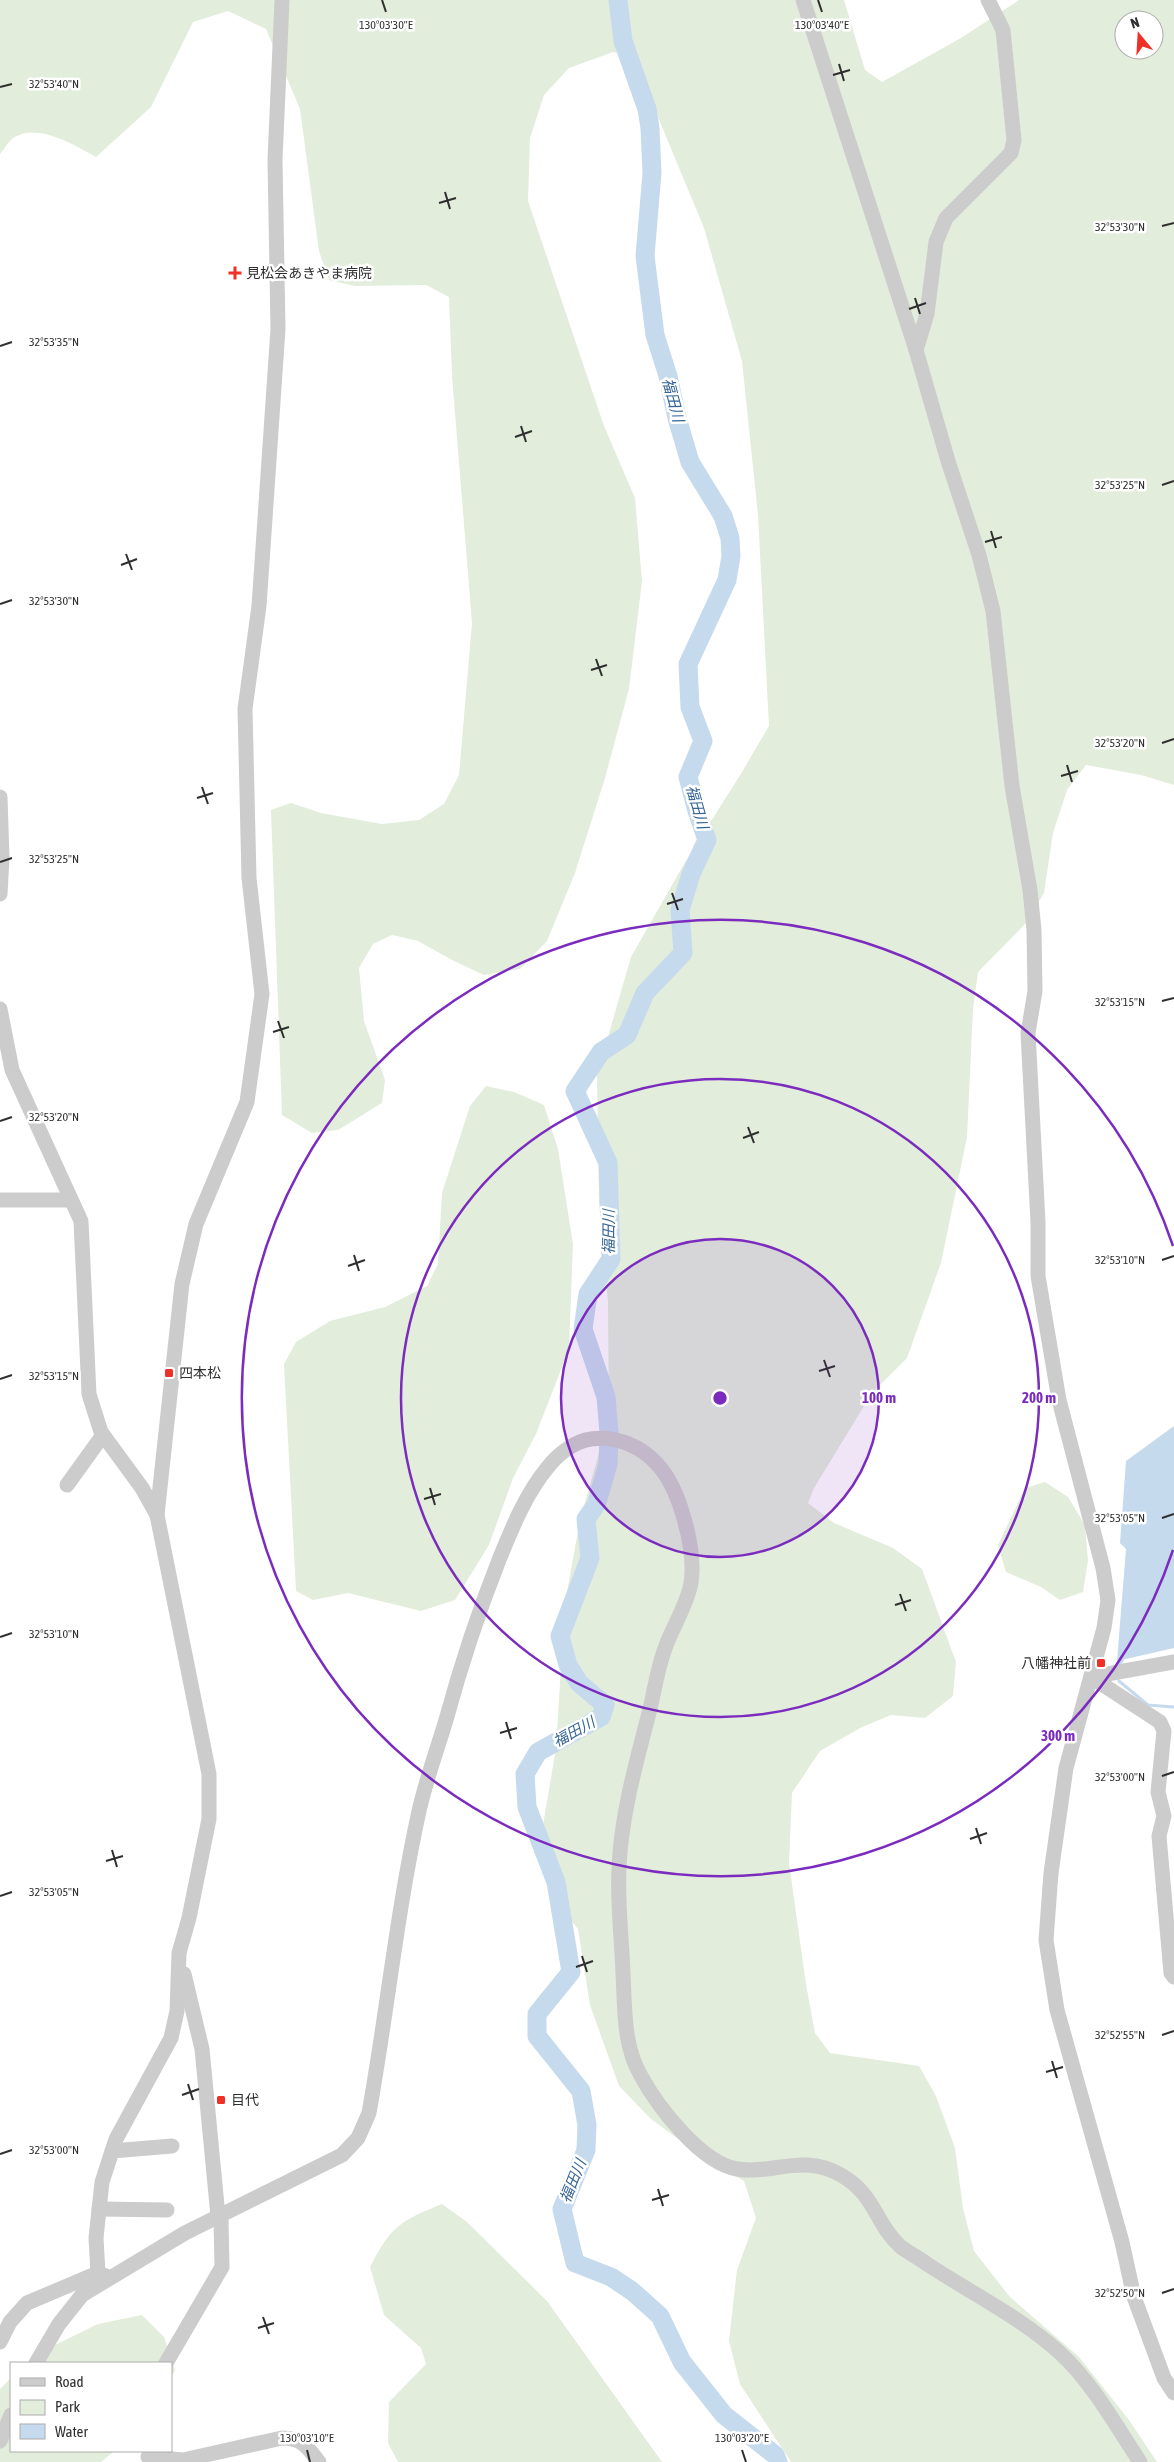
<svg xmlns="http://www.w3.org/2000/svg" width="1174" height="2462" viewBox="0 0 1174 2462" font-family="'Asap Condensed','Noto Sans JP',sans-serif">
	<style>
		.green { fill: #e3eddb; fill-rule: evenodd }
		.water { fill: #c6daee }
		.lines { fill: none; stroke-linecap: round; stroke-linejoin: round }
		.stream { stroke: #c6daee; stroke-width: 3 }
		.river { stroke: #c6daee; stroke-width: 19 }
		.minor { stroke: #ccc; stroke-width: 15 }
		.ticks { fill: none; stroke: #2f2f2f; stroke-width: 2 }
		.ring { fill: none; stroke: #7b2cbf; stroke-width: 2.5 }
		.poi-dot { fill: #ef3027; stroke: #fff; stroke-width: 2 }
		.labels { text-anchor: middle; stroke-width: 5; stroke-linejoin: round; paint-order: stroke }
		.poi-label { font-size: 14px; fill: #2f2f2f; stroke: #fff; text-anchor: start }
		.water-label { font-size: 15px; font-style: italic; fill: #376696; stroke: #fff }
		.ticks-label { font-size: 12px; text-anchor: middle; fill: #2f2f2f; stroke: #fff; stroke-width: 5; stroke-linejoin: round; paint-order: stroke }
		.centre { fill: #7b2cbf; stroke: #fff; stroke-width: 2.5 }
		.ring-label { font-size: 15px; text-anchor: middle; font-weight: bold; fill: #7b2cbf; stroke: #fff; stroke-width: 5; stroke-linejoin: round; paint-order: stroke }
	</style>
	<rect width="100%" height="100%" fill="#fff"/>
	<g class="green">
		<path d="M0,0H844L865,70L882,82L961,38L1019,0H1174V785L1141,775L1086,765L1067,790L1053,833L1044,893L1026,923L978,972L973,1009L967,1137L941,1263L907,1358L872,1393L814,1488L808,1503L834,1523L893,1548L922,1569L956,1662L953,1696L925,1718L891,1715L862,1727L820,1751L792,1793L789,1863L806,1984L815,2033L830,2053L919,2066L936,2096L955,2148L963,2208L974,2251L1010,2297L1079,2357L1129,2420L1157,2462H791L740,2384L729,2341L737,2270L756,2218L744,2181L693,2150L651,2119L619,2086L590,2005L578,1929L555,1901L541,1837L556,1748L565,1603L580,1520L609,1418L608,1301L599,1203L597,1075L631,957L684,864L742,772L769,726L758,515L742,361L704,228L633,57L613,52L569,68L544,95L530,138L528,201L604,426L635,498L642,581L629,689L605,778L575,873L547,941L520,969L484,975L452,960L418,941L392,935L373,944L359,968L364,1021L385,1080L382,1103L338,1130L312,1133L282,1115L271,810L291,803L321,813L382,824L419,820L444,804L459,775L472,623L452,376L449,297L426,285L355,286L329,280L319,251L300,109L266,29L228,11L193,22L151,107L96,157C74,145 36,121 12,139C7,143 4,150 0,154ZM1124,20H1154V50H1124Z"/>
		<path d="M486,1086L514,1092L544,1105L558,1149L573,1244L569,1349L536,1434L513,1478L489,1545L455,1600L421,1611L348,1593L313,1600L296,1591L284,1364L296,1342L330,1321L385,1307L427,1286L438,1264L442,1193L470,1106Z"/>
		<path d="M1045,1482L1068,1497L1085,1525L1088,1561L1083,1592L1060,1600L1041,1587L1006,1572L998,1545L1025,1488Z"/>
		<path d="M442,2204L467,2222L547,2301L662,2462H398L388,2443L389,2402L426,2364L421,2348L384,2315L370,2267C391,2226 400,2221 442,2204Z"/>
		<path d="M142,2315L164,2337L175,2370L171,2378V2363H31L57,2344L98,2324Z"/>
		<path d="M11,2378V2451H114L101,2462H0V2389Z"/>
	</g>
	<path class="water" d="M1174,1426V1648L1117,1661L1126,1549L1120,1543L1126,1461Z"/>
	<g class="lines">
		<g class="stream">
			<path d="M1120,1664L1124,1657"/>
			<path d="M1119,1681L1148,1705L1174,1707"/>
		</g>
		<path class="river" d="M618,0L623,41L647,109L650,128L652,173L645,256L655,335L668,376L677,418L690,462L723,516L730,538L731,556L727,580L688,664L690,707L703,741L688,777L697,811L707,840L691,874L680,910L683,953L645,993L627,1035L601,1052L575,1091L608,1163L611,1259L588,1294L583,1329L606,1397L609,1433L608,1464L596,1505L586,1519L590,1558L560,1636L568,1665L579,1683L605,1705L601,1717L538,1752L525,1774L527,1807L556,1882L571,1972L537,2014V2036L581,2091L587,2125L586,2150L562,2209L575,2263L611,2277L632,2291L660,2316L682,2362L724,2415L775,2455L778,2462"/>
		<g class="minor">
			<path d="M803,0L916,350L948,461L979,555L993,611L1012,786L1030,890L1034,930L1035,991L1028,1033L1038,1222V1276L1059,1400L1103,1568L1108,1600L1104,1628L1066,1768L1051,1873L1046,1940L1057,2010L1122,2242L1134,2297L1164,2378L1174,2393"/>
			<path d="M916,350L927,314L936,242L946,218L1011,153L1014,140L1003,30L988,0"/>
			<path d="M0,797L2,858L0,894"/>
			<path d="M0,1009L12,1070L81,1221L89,1394L101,1432L142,1488L157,1515"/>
			<path d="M0,1200H70"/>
			<path d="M67,1485L103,1435"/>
			<path d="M1091,1677L1160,1722L1164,1731L1158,1792L1164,1816L1159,1836L1171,1973L1174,1977"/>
			<path d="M1091,1677L1174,1662"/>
			<path d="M112,2151L172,2146"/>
			<path d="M99,2209L167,2210"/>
			<path d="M98,2273L96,2238L102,2182L116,2139L171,2038L177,2011L179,1953L189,1918L209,1819V1774L157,1515L182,1284L196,1224L247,1102L262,994L249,878L245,709L259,606L278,329L275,160L282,0"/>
			<path d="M0,2342L10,2322L27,2303L98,2273L106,2276"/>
			<path d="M36,2363L59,2324L82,2295L185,2233L342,2155L358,2138L369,2113C387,2013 397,1911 419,1811C426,1780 437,1750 446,1720C461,1665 478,1613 499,1560C512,1528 526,1493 548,1467C558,1454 575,1441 591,1439C615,1435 641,1446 657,1464C680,1488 696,1550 691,1583C687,1606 671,1629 664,1651C657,1671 654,1693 649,1713C636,1763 621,1816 619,1868C617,1903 622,1939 623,1974C625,2009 623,2045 641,2076C658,2107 701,2163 737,2169C773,2175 802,2153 841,2175C876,2195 875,2224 901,2247C909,2253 919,2258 927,2264C971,2293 1020,2317 1059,2352C1092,2382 1115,2424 1140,2462"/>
			<path d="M166,2363L222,2267L221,2220L218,2216L202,2049L184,1974"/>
			<path d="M0,2441L11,2415"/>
			<path d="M148,2457L183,2460L282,2438C303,2438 307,2447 319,2462"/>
		</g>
	</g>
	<path class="ticks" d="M382,0L386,12M818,0L822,12M839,64L844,81M833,75L850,70M0,87L12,84M445,192L450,209M439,203L456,198M1162,226L1174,223M915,298L920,314M909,309L926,303M0,346L12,342M521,426L526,442M515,437L532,431M1162,485L1174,481M991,531L996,548M985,542L1002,537M126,554L132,570M121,565L137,559M0,604L12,600M596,659L602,676M591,670L607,665M1162,743L1174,739M1067,765L1072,782M1061,776L1078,771M202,787L208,804M197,798L213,793M0,862L12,858M672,893L678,910M667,904L683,899M1162,1001L1174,998M278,1021L284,1038M273,1032L289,1027M0,1121L12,1117M748,1127L754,1143M743,1138L759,1132M354,1255L359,1271M1162,1260L1174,1256M348,1266L365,1260M824,1360L830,1377M819,1371L835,1366M0,1379L12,1375M430,1488L435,1505M424,1499L441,1494M1162,1518L1174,1514M900,1594L906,1611M895,1605L911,1600M0,1637L12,1633M506,1722L511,1739M500,1733L517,1728M1162,1776L1174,1772M976,1828L981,1844M970,1839L987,1833M112,1850L117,1867M106,1861L123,1856M0,1896L12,1892M582,1956L587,1972M576,1967L593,1961M1162,2035L1174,2031M1052,2061L1057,2078M1046,2072L1063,2067M188,2084L193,2100M182,2095L199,2089M0,2154L12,2150M658,2189L663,2206M652,2200L669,2195M1162,2293L1174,2289M263,2317L269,2334M258,2328L274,2323M307,2450L310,2462M742,2450L746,2462"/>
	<circle cx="720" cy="1398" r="159" fill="#7b2cbf" fill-opacity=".12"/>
	<g class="ring">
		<circle cx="720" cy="1398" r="159"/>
		<circle cx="720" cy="1398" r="319"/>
		<path d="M1173 1550A478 478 0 1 1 1173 1246"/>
	</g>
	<g class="poi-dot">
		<path d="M232.5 265.5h5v5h5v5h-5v5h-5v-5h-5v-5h5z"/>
		<rect x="164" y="1368" width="10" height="10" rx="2.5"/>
		<rect x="1096" y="1658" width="10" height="10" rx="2.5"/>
		<rect x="216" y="2095" width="10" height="10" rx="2.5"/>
	</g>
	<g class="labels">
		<g class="poi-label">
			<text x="246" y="278">見松会あきやま病院</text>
			<text x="179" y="1378">四本松</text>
			<text x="1091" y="1668" text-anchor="end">八幡神社前</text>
			<text x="231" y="2105">目代</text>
		</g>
		<g class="water-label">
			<text transform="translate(673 400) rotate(75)" y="5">福田川</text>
			<text transform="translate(697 807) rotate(74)" y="5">福田川</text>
			<text transform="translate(609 1232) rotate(-90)" y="5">福田川</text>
			<text transform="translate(574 1732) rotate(-29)" y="5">福田川</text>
			<text transform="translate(573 2181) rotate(-68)" y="5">福田川</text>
		</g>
	</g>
	<g class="ticks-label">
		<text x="386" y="29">130°03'30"E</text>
		<text x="822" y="29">130°03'40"E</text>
		<text x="54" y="88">32°53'40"N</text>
		<text x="1120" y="231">32°53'30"N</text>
		<text x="54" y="346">32°53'35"N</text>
		<text x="1120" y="489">32°53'25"N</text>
		<text x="54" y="605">32°53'30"N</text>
		<text x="1120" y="747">32°53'20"N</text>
		<text x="54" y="863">32°53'25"N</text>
		<text x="1120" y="1006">32°53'15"N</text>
		<text x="54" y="1121">32°53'20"N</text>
		<text x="1120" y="1264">32°53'10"N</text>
		<text x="54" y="1380">32°53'15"N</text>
		<text x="1120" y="1522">32°53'05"N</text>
		<text x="54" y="1638">32°53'10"N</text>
		<text x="1120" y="1781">32°53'00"N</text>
		<text x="54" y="1896">32°53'05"N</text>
		<text x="1120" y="2039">32°52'55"N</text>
		<text x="54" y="2154">32°53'00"N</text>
		<text x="1120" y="2297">32°52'50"N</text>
		<text x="307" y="2442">130°03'10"E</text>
		<text x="742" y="2442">130°03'20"E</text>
	</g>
	<circle cx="720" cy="1398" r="8" class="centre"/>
	<g class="ring-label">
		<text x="879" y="1403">100 m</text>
		<text x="1039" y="1403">200 m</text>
		<text x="1058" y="1741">300 m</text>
	</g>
	<rect x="10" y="2362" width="162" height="90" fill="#ffffff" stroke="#acacac"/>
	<rect x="20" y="2378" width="25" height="8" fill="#cccccc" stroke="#acacac"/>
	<text x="55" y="2387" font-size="15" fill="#2f2f2f">Road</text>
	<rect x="20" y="2400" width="25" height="15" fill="#e3eddb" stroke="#acacac"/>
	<text x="55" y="2412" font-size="15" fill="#2f2f2f">Park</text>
	<rect x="20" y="2424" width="25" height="15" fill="#c6daee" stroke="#acacac"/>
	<text x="55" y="2437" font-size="15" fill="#2f2f2f">Water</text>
	<g transform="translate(1139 35) rotate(342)"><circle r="24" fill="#ffffff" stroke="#acacac"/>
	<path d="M0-4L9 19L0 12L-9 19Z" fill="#ef3027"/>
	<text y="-8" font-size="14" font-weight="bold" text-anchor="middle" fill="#2f2f2f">N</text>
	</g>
</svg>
